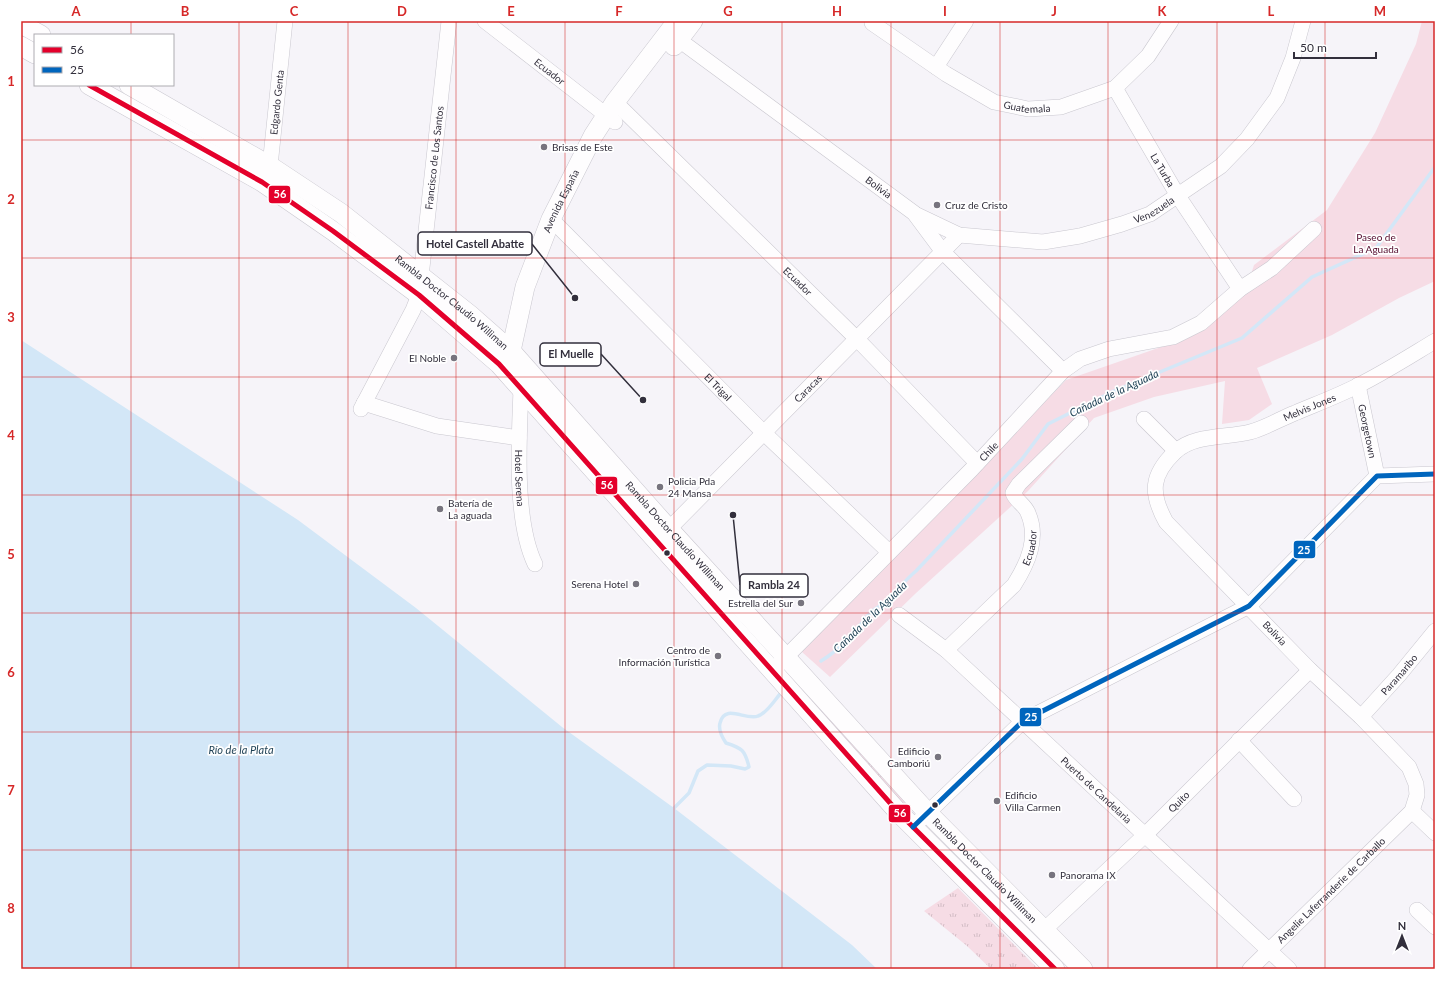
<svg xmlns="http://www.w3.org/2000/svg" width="1456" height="990" viewBox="0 0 1456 990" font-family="Lato,sans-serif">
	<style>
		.grass { fill: url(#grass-tufts) }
		.park { fill: #f6dce5 }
		.water { fill: #d3e7f7 }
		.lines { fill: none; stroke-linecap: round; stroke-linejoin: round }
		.stream { stroke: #d3e7f7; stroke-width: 3.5 }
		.minor-casing { stroke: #c9c7cf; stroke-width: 16 }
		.major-casing { stroke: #c9c7cf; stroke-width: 20 }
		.minor { stroke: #fefdfe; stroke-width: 15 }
		.major { stroke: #fefdfe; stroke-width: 19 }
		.bus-1-casing { stroke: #fff; stroke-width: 8 }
		.bus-2-casing { stroke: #fff; stroke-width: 8 }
		.bus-1 { stroke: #e4002b; stroke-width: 5 }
		.bus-2 { stroke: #0065bd; stroke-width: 5 }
		.grid { fill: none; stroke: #d62828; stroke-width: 1; stroke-opacity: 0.55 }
		.poi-dot { fill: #77747e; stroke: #fff; stroke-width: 1.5 }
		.bus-dot { fill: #322f3c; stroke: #fff; stroke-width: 1.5 }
		.labels { text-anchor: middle; stroke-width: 3.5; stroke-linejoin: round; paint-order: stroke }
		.street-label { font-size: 10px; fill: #322f3c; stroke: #fff }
		.poi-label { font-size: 10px; fill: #322f3c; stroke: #fff; text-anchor: start }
		.park-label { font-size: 10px; fill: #540b2d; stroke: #fff }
		.water-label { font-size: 11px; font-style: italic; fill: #1c3f53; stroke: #fff }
		.leader { fill: none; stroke: #322f3c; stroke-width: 1.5 }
		.callout-dot { fill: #322f3c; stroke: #fff; stroke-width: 1.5 }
		.callout { fill: #fff; stroke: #322f3c; stroke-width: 1.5 }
		.callout-label { font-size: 11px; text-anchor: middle; font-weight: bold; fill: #322f3c }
		.line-badge { stroke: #fff; stroke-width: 1.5 }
		.badge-label { font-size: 11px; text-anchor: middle; font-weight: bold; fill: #fff }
		.neatline { fill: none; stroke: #d62828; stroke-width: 1.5 }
		.grid-label { font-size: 13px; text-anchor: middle; font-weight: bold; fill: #d62828 }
	</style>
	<defs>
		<pattern id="grass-tufts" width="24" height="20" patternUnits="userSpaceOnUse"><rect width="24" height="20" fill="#f6dce5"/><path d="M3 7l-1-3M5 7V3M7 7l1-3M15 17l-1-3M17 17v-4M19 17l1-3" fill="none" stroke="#d3bdc5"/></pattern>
	</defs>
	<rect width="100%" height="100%" fill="#f6f4f9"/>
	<g class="grass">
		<path d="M810,697L911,807L910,810H908L809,699Z"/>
		<path d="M958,888L1038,969H991L967,946L924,911Z"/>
	</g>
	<path class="park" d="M1422,21H1435V281L1399,298L1332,335L1257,368L1272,404L1249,420L1222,424L1225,381L1154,397L1094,418L1028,491L915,594L830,677L802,652L1066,380L1187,338L1245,293L1254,265L1327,210L1375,133L1416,44Z"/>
	<path class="water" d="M21,340L298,520L416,608L562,727L674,808L852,945L877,969H21Z"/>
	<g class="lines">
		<g class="stream">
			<path d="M821,661C843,647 854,633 870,613C875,608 883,605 888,600C898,590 905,580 916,571L1022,459L1048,424L1114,391L1242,338L1312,277L1376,248L1435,167"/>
			<path d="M674,808L689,793L698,771L707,765L731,766L745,769L749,767C745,750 742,748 726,743C722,737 718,730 720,723C725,703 746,721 758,716C767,713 774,701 780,694"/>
		</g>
		<g class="minor-casing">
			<g id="minor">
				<path id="s1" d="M485,21L615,122"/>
				<path id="s2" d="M872,23L946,74L994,102L1028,109L1061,107L1115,88L1148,56L1171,21"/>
				<path id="s3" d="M671,34L914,213L943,252L1063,371"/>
				<path d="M936,67L966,21"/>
				<path id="s4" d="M1115,88L1178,196L1240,289"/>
				<path id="s5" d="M615,102L857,339L977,463"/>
				<path id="s6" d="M266,174L270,166L285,21"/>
				<path id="s7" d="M917,215L959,235L1043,242L1080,236L1122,224L1150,214L1221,166L1247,139L1277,98L1293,58L1303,21"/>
				<path id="s8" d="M551,219L764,433L889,552"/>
				<path id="s9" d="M1358,385L1377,476"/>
				<path id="s10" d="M521,390C519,440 514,520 535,564"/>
				<path d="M364,403L437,426L519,438"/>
				<path id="s11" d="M361,409L413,310L419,295L449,21"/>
				<path d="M1144,419L1176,451"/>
				<path id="s12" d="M661,537L959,235"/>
				<path id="s13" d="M899,615L946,650L1289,969"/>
				<path id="s14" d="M946,650L1014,585C1028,563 1039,538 1028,513C1025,505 1016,501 1013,493L1019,484L1081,423"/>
				<path id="s15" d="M778,665L972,469L1063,371L1080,359L1109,349L1173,337L1201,323L1240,289L1272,268L1314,229"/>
				<path id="s16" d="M1361,717L1399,675L1435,631"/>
				<path d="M1239,740L1294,799"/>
				<path d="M1412,811L1435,833"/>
				<path d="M913,827L1023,721L1249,606L1377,476L1435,474"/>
				<path d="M1417,910L1435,927"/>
				<path id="s17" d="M1044,930L1145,835L1310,670"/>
				<path id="s18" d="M1250,969L1412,811L1417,795L1416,784L1409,767L1361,717L1310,670L1166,522C1150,493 1151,475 1175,452C1194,434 1226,438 1250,432C1265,428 1280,419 1295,413C1316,404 1338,396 1359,385C1385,372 1410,356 1435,341"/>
			</g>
		</g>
		<g class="major-casing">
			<g id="major">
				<path d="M21,24L41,35"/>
				<path d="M21,46L35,54"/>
				<path d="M674,46L693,21"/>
				<path d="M89,85L262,182L333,231L419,295L499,364L899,813L1055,969"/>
				<path id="s19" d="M129,85L270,166L341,213L469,314L511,351L669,529L927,812L1083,969"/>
				<path id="s20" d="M513,362L511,351L525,287L551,219L593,136L615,102L677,21"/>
			</g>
		</g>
		<use href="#minor" class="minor"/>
		<use href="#major" class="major"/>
		<g class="bus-1-casing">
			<path id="bus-1" d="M89,85L262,182L333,231L419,295L499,364L899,813L1055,969"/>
		</g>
		<g class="bus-2-casing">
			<path id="bus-2" d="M913,827L1023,721L1249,606L1377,476L1435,474"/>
		</g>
		<use href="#bus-1" class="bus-1"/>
		<use href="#bus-2" class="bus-2"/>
	</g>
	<path class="grid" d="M131,21V35M239,21V969M348,21V969M456,21V969M565,21V969M674,21V969M782,21V969M891,21V969M1000,21V969M1108,21V969M1217,21V969M1325,21V969M131,85V969M21,140H1435M21,258H1435M21,377H1435M21,495H1435M21,613H1435M21,732H1435M21,850H1435"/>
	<g class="poi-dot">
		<circle cx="544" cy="147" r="4"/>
		<circle cx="937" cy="205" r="4"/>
		<circle cx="454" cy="358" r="4"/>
		<circle cx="660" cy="487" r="4"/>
		<circle cx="440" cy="509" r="4"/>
		<circle cx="636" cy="584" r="4"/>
		<circle cx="801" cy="603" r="4"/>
		<circle cx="718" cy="656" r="4"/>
		<circle cx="938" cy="757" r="4"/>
		<circle cx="997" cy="801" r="4"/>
		<circle cx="1052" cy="875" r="4"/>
	</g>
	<g class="bus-dot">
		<circle cx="667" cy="553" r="3.5"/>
		<circle cx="935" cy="805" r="3.5"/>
	</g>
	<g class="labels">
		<g class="street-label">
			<text dy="4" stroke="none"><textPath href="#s1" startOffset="82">Ecuador</textPath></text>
			<text dy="4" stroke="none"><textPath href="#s6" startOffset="73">Edgardo Genta</textPath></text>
			<text dy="4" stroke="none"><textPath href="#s2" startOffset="179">Guatemala</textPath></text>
			<text dy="4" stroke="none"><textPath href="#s11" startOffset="266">Francisco de Los Santos</textPath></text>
			<text dy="4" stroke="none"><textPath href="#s4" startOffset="95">La Turba</textPath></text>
			<text dy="4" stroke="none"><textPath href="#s3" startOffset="258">Bolivia</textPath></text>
			<text dy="4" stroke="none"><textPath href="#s20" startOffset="170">Avenida España</textPath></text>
			<text dy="4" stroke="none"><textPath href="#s7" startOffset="247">Venezuela</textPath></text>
			<text dy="4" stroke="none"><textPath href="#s5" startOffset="256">Ecuador</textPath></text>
			<text dy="4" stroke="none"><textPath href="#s19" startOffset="390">Rambla Doctor Claudio Williman</textPath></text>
			<text dy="4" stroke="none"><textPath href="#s8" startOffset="237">El Trigal</textPath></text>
			<text dy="4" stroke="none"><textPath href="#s12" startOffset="209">Caracas</textPath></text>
			<text dy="4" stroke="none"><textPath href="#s18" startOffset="839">Melvis Jones</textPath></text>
			<text dy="4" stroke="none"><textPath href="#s9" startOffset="47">Georgetown</textPath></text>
			<text dy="4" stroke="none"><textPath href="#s15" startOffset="300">Chile</textPath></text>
			<text dy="4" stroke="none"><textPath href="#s10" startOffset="88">Hotel Serena</textPath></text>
			<text dy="4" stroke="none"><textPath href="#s19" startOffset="714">Rambla Doctor Claudio Williman</textPath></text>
			<text dy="4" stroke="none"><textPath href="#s14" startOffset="135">Ecuador</textPath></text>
			<text transform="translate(1275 633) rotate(46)" y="4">Bolivia</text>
			<text dy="4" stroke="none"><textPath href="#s16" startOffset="57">Paramaribo</textPath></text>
			<text dy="4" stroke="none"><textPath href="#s13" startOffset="264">Puerto de Candelaria</textPath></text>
			<text dy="4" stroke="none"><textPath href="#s17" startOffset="186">Quito</textPath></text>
			<text dy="4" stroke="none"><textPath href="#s19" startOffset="1170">Rambla Doctor Claudio Williman</textPath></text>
			<text dy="4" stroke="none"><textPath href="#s18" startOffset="113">Angelie Laferranderie de Carballo</textPath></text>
		</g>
		<g class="poi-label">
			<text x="552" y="151">Brisas de Este</text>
			<text x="945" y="209">Cruz de Cristo</text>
			<text x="446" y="362" text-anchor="end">El Noble</text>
			<text x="668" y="485">Policia Pda<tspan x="668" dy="12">24 Mansa</tspan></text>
			<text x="448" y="507">Batería de<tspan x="448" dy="12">La aguada</tspan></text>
			<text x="628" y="588" text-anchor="end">Serena Hotel</text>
			<text x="793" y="607" text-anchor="end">Estrella del Sur</text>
			<text x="710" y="654" text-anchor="end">Centro de<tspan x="710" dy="12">Información Turística</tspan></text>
			<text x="930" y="755" text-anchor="end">Edificio<tspan x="930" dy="12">Camboriú</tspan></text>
			<text x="1005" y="799">Edificio<tspan x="1005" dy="12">Villa Carmen</tspan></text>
			<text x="1060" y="879">Panorama IX</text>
		</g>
		<g class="park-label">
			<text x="1376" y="241">Paseo de<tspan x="1376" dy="12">La Aguada</tspan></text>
		</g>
		<g class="water-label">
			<text transform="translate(1114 393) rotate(-25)" y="4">Cañada de la Aguada</text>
			<text transform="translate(870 617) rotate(-44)" y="4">Cañada de la Aguada</text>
			<text x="241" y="754">Río de la Plata</text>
		</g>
	</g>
	<path class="leader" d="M575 298L532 244M643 400L601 354M733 515L740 585"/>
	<g class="callout-dot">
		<circle cx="575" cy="298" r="4"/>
		<circle cx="643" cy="400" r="4"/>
		<circle cx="733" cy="515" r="4"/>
	</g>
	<g class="callout">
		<rect x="418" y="232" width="114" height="23" rx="4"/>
		<rect x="540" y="343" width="61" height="23" rx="4"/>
		<rect x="740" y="574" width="68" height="23" rx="4"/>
	</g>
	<g class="callout-label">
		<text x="475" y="248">Hotel Castell Abatte</text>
		<text x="571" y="358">El Muelle</text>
		<text x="774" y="589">Rambla 24</text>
	</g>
	<g class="line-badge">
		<rect x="268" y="185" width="23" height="19" rx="4" fill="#e4002b"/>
		<rect x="595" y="476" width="23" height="19" rx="4" fill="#e4002b"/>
		<rect x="1293" y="540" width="23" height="19" rx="4" fill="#0065bd"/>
		<rect x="1019" y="707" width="23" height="20" rx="4" fill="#0065bd"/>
		<rect x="888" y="804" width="23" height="19" rx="4" fill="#e4002b"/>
	</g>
	<g class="badge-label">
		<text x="280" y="198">56</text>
		<text x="607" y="489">56</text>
		<text x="1304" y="554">25</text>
		<text x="1031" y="721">25</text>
		<text x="900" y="817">56</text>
	</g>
	<rect width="1456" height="990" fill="none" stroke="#ffffff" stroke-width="44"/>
	<rect x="34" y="34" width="140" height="52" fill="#ffffff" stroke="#adacb1"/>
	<rect x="42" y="47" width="20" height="6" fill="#e4002b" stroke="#adacb1"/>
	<text x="70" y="54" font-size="12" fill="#322f3c">56</text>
	<rect x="42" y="67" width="20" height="6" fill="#0065bd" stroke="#adacb1"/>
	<text x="70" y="74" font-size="12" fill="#322f3c">25</text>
	<g transform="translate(1402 936)" stroke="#ffffff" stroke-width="3" paint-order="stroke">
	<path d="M0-3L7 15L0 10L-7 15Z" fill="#322f3c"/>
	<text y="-6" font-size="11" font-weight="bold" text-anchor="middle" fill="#322f3c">N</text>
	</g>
	<path d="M1294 52v6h82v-6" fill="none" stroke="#322f3c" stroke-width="2"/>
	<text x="1300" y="52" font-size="12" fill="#322f3c" stroke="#ffffff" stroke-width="3" paint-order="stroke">50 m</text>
	<rect x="22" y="22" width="1412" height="946" class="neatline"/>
	<g class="grid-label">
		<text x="76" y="16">A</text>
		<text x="185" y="16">B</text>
		<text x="294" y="16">C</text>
		<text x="402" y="16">D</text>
		<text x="511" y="16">E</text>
		<text x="619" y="16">F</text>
		<text x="728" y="16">G</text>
		<text x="837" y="16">H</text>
		<text x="945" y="16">I</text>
		<text x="1054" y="16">J</text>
		<text x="1162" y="16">K</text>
		<text x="1271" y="16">L</text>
		<text x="1380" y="16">M</text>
		<text x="11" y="86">1</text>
		<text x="11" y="204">2</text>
		<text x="11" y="322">3</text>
		<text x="11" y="440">4</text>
		<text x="11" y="559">5</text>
		<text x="11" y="677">6</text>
		<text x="11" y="795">7</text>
		<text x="11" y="913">8</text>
	</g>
</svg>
